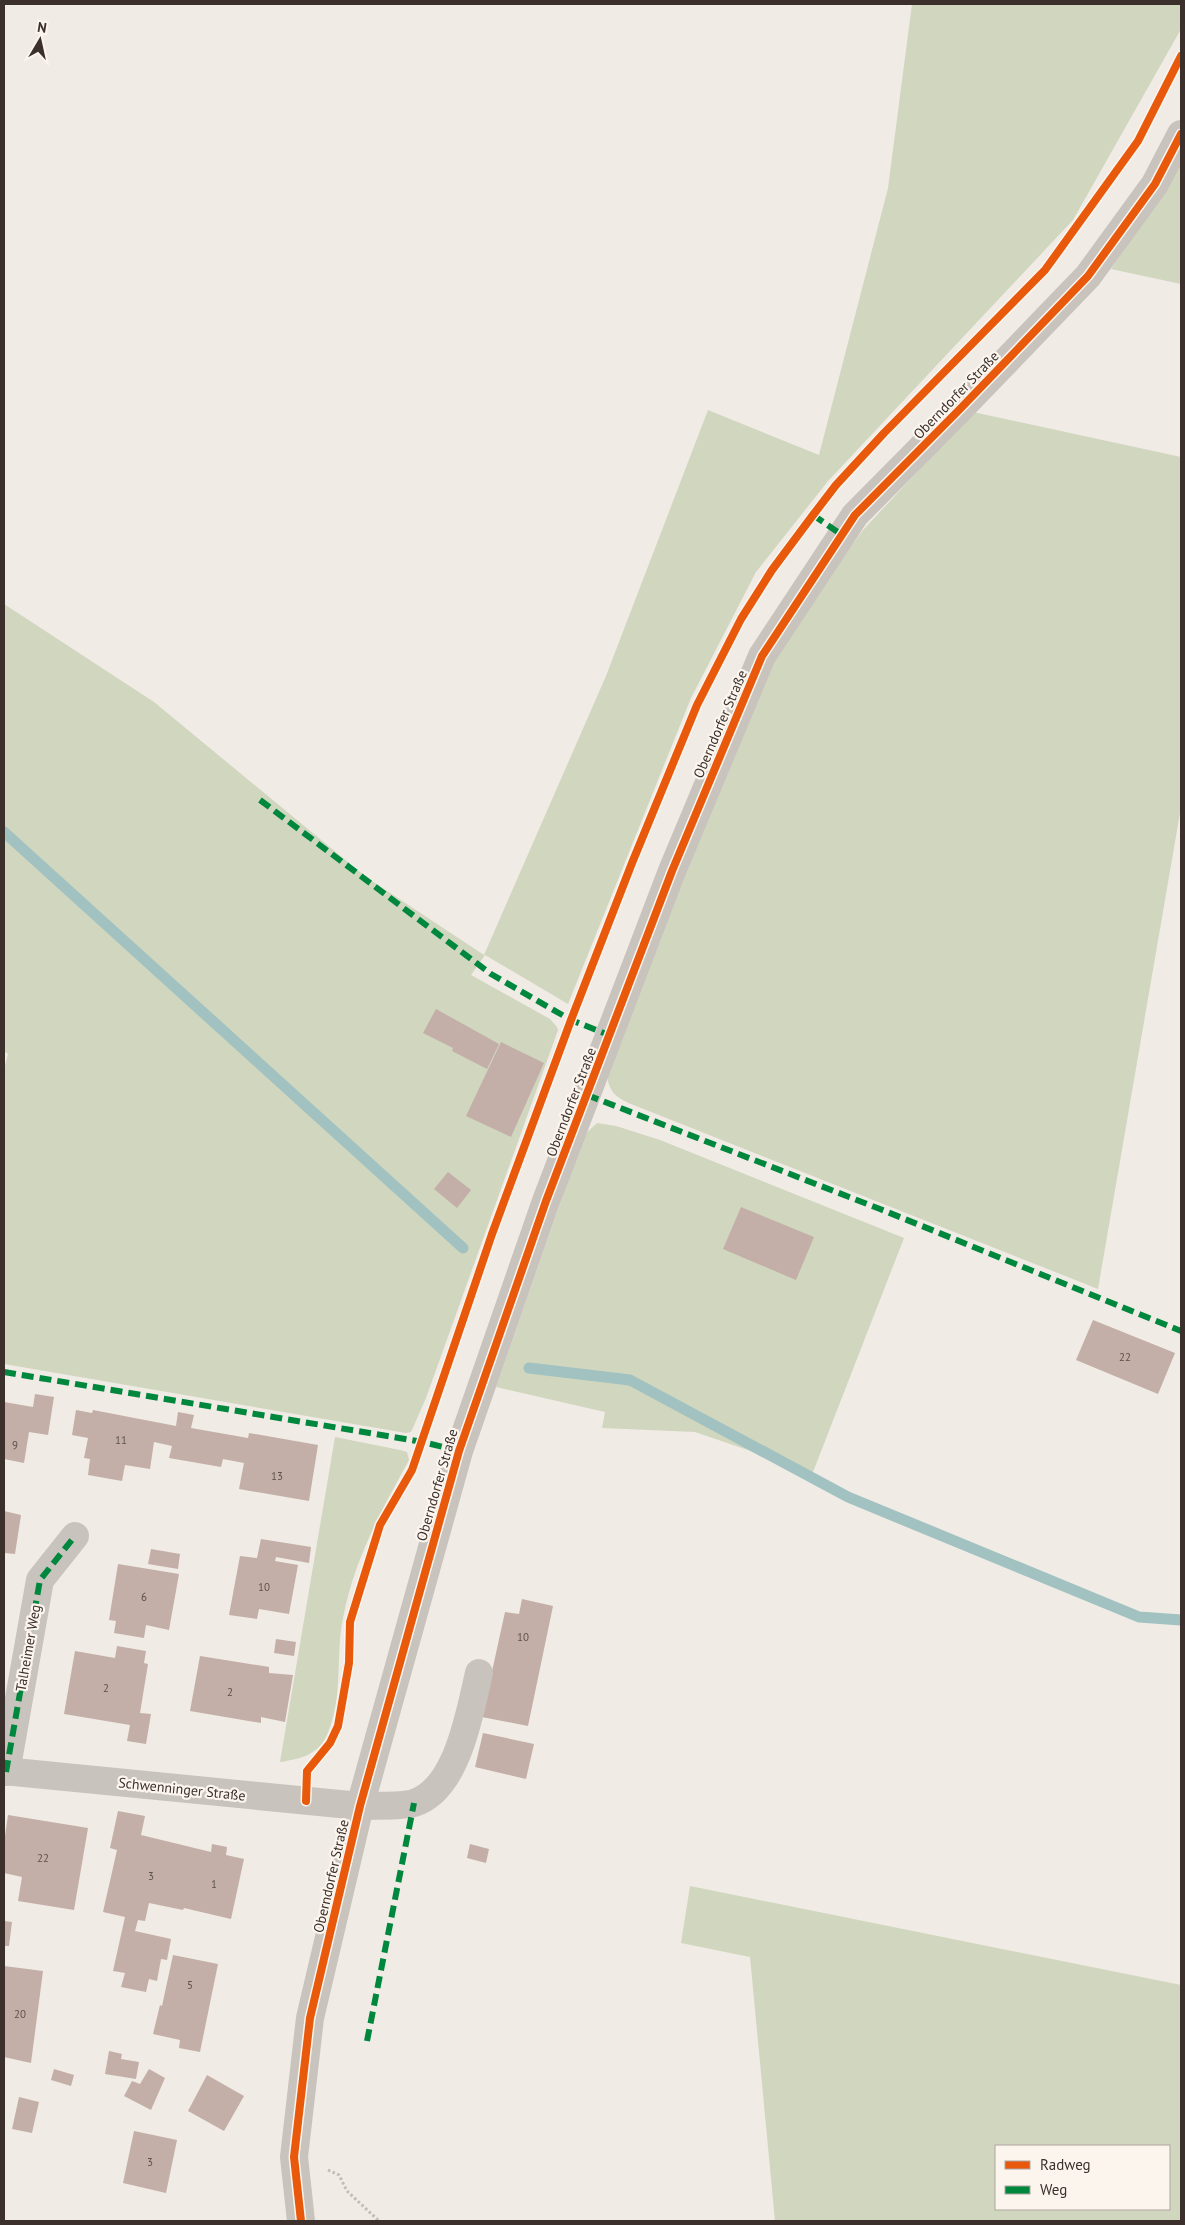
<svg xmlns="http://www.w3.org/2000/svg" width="1185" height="2225" viewBox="0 0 1185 2225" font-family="'PT Sans',sans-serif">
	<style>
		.green { fill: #d1d6bf; fill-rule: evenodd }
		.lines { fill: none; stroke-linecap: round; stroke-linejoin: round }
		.stream { stroke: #a1c2c1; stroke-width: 11 }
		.building { fill: #c3afa7 }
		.path { stroke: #c2bbb6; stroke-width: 3; stroke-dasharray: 2.5 2.5; stroke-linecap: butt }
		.minor { stroke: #c9c3be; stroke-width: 28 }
		.quiet { stroke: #00873e; stroke-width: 6; stroke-dasharray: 12 6; stroke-linecap: butt }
		.cycleway-casing { stroke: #fbf5ee; stroke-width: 11 }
		.cycleway { stroke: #e8590c; stroke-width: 8 }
		.labels { text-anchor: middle; stroke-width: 4.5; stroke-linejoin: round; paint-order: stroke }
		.number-label { font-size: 11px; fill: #5d504a }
		.street-label { font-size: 14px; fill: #3b302b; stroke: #fbf5ee }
	</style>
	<rect width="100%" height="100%" fill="#f0ebe5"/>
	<g class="green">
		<path d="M912,4H1181V29L1073,220L828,481L756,572L691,698L568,1004L485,955L471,975L550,1019L557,1027L558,1030L426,1398L411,1432L406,1433L4,1364V1070L8,1054L4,1051V604L154,702L366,877L484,955L606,676L708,410L819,455L888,188Z"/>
		<path d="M1181,161V284L1111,269L1172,177Z"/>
		<path d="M973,412L1181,457V807L1098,1289L631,1104C617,1098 610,1093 607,1077L678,885L764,682L790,633L822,585L863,530Z"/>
		<path d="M597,1123L616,1126L660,1140L904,1238L813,1472L695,1432L602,1428L605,1412L496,1387L584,1135Z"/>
		<path d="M335,1437L400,1450L407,1452L409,1460C381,1511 354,1560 343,1618C335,1657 344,1696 327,1735C318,1755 300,1759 280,1762Z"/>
		<path d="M690,1886L1181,1985V2221H775L750,1957L681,1943ZM1169,2146V2209H996V2146Z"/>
	</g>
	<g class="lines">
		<g class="stream">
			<path d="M4,832L463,1248"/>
			<path d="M529,1368L630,1380L848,1497L1139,1617L1181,1620"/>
		</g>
	</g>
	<g class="building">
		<path d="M436,1009L499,1044L487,1069L452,1051L453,1048L423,1033Z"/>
		<path d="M501,1042L544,1063L511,1137L466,1116Z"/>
		<path d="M448,1172L471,1190L457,1208L434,1189Z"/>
		<path d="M741,1207L814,1237L796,1280L723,1249Z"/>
		<path d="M1093,1320L1175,1353L1158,1394L1076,1360Z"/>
		<path d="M35,1394L54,1397L48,1435L29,1432L24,1463L4,1459V1402L33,1407Z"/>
		<path d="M76,1410L92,1413L93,1410L176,1426L178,1412L194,1415L191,1428L248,1438L249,1433L318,1445L309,1501L239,1489L244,1463L223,1459L221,1467L169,1458L172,1446L154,1442L150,1469L125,1465L122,1481L88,1475L90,1459L84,1458L88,1438L72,1435Z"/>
		<path d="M4,1511L21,1515L15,1554L5,1553V1557Z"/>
		<path d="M261,1539L311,1547L309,1563L276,1557L275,1561L298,1565L289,1614L259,1609L257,1619L229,1615L240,1556L257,1558Z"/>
		<path d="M151,1549L180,1554L178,1569L148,1564Z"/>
		<path d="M118,1564L179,1574L169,1630L146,1625L144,1638L114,1633L116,1621L109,1620Z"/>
		<path d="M522,1599L553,1606L528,1726L482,1717L505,1612L519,1614Z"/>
		<path d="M276,1639L296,1642L294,1656L274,1653Z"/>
		<path d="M117,1646L146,1651L144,1663L148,1664L140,1713L151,1714L146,1744L127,1741L130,1725L64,1714L75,1651L115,1658Z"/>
		<path d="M200,1656L269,1667V1673L293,1675L285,1722L261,1717V1723L190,1711Z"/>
		<path d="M483,1733L534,1744L526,1779L475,1767Z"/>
		<path d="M118,1811L145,1816L141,1835L211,1852L212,1844L227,1847L226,1855L244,1859L231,1919L184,1908L183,1910L149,1903L145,1921L138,1920L135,1931L171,1939L167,1960L161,1959L157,1981L149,1979L146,1992L121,1987L125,1973L113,1971L125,1917L103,1912L117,1850L110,1848Z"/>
		<path d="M8,1815L88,1828L74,1910L18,1901L22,1877L4,1873V1843Z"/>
		<path d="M470,1844L489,1849L486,1863L467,1858Z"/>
		<path d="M4,1921L12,1922L9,1946H4Z"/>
		<path d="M173,1955L218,1964L200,2052L179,2048L180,2040L153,2034L160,2005L162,2006Z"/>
		<path d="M4,1966L43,1971L31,2063L4,2057Z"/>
		<path d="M109,2051L122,2054L121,2059L139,2062L136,2079L105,2074Z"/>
		<path d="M54,2069L74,2075L71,2086L51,2080Z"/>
		<path d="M149,2069L165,2078L151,2110L124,2096L132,2081L140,2084Z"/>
		<path d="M207,2075L244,2096L224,2131L188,2111Z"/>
		<path d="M19,2097L39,2102L32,2133L12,2129Z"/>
		<path d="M134,2131L177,2140L166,2193L123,2183Z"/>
	</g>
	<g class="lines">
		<path class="path" d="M328,2170L339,2175L347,2191L379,2221"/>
		<g class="minor">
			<path d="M4,1771L360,1806C374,1805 402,1807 414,1803C458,1789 470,1711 479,1673"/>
			<path d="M6,1772L40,1580L75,1536"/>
			<path d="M301,2221L294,2157L310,2018L360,1806L459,1451L546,1201L612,1028L672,871L762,656L855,515L959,410L1088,276L1155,184L1181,134"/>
		</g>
		<g class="quiet">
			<path d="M813,515L842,535"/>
			<path d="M260,800L491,974L571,1020L609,1035"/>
			<path d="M587,1095L880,1209L1181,1331"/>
			<path d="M4,1372L423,1442L459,1451"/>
			<path d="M6,1772L40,1580L75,1536"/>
			<path d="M367,2041L414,1803"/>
		</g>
		<g class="cycleway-casing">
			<g id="cycleway">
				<path d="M306,1801L307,1771L330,1743L338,1726L349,1663L350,1622L380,1525L412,1470L492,1234L571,1020L632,863L697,705L741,619L772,570L813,515L836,485L884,433L1045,270L1138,141L1181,56"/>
				<path d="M301,2221L294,2157L310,2018L360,1806L459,1451L546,1201L612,1028L672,871L762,656L855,515L959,410L1088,276L1155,184L1181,134"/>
			</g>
		</g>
		<use href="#cycleway" class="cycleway"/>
	</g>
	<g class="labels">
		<g class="number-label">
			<text x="1125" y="1361">22</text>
			<text x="121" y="1444">11</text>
			<text x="15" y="1449">9</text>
			<text x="277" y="1480">13</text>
			<text x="264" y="1591">10</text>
			<text x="144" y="1601">6</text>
			<text x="523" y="1641">10</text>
			<text x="106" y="1692">2</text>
			<text x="230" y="1696">2</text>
			<text x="43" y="1862">22</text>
			<text x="151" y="1880">3</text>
			<text x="214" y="1888">1</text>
			<text x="190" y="1989">5</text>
			<text x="20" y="2018">20</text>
			<text x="150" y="2166">3</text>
		</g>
		<g class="street-label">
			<text transform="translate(956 395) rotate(-46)" y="5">Oberndorfer Straße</text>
			<text transform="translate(720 724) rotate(-67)" y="5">Oberndorfer Straße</text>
			<text transform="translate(571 1102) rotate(-69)" y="5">Oberndorfer Straße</text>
			<text transform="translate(437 1485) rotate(-74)" y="5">Oberndorfer Straße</text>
			<text transform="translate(28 1648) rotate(-80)" y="5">Talheimer Weg</text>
			<text transform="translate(182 1789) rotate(6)" y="5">Schwenninger Straße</text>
			<text transform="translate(331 1876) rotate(-77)" y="5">Oberndorfer Straße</text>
		</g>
	</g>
	<rect width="1185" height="2225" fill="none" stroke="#3b302b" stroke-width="10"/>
	<rect x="995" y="2145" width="175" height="65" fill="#fbf5ee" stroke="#aea6a0"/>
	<rect x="1005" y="2161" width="25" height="8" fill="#e8590c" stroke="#aea6a0"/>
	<text x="1040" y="2170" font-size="15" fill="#3b302b">Radweg</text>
	<rect x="1005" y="2186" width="25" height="8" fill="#00873e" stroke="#aea6a0"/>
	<text x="1040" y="2195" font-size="15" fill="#3b302b">Weg</text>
	<g transform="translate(40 40) rotate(9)" stroke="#fbf5ee" stroke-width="4" paint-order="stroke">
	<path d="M0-4L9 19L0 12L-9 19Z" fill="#3b302b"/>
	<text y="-8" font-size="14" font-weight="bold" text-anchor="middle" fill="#3b302b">N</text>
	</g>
</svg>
